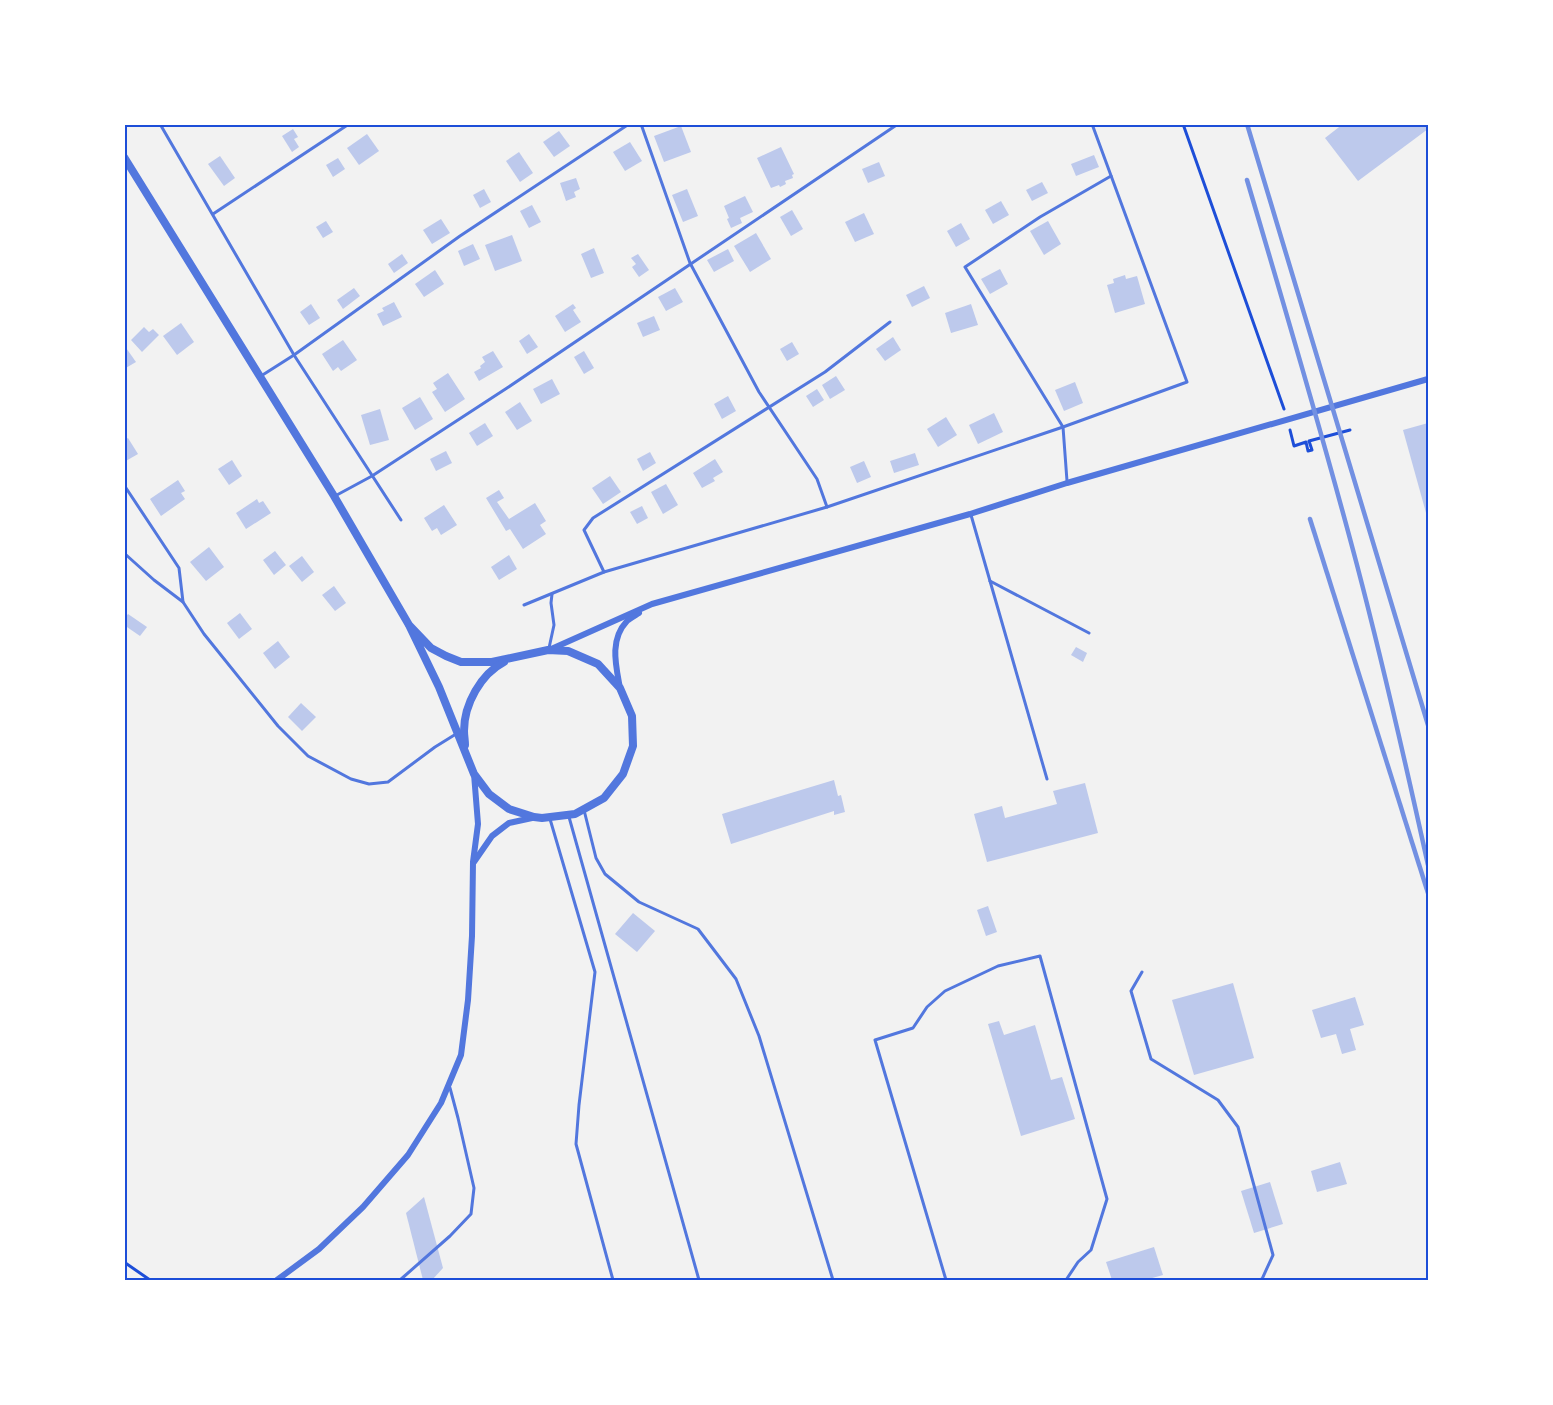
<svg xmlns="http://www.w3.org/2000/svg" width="1553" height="1405" viewBox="0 0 1553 1405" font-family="'Alegreya Sans',sans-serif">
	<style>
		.building { fill: #bdc9ec }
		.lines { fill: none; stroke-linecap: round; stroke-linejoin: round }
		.path { stroke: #1d4ed8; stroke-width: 3 }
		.service { stroke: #5277de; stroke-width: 3 }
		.minor { stroke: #5277de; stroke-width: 6 }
		.tertiary { stroke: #5277de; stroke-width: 8 }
		.rail { stroke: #7290e2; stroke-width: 4.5 }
		.neatline { fill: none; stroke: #1d4ed8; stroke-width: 2 }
	</style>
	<rect width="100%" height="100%" fill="#f2f2f2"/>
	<g class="building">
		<path d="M1343,124H1428V129L1358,181L1325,138Z"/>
		<path d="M681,126L691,152L664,162L654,136Z"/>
		<path d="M293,129L298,137L294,139L299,147L292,152L282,136Z"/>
		<path d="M559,131L570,146L554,157L543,142Z"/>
		<path d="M367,134L379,151L359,165L347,148Z"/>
		<path d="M630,142L642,161L625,171L613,152Z"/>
		<path d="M781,147L794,174L792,175L793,178L785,181L786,184L780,187L779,185L771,188L757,158Z"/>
		<path d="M519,152L533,173L520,182L506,161Z"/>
		<path d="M1094,155L1099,167L1076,176L1071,164Z"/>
		<path d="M220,156L235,178L224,186L208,164Z"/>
		<path d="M338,158L345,169L333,177L326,165Z"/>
		<path d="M879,162L885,176L868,183L862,169Z"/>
		<path d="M576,178L580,189L574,192L576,197L566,201L560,183Z"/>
		<path d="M1042,182L1048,193L1032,201L1026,190Z"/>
		<path d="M484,189L491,202L480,208L473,195Z"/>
		<path d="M687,189L698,216L683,222L672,195Z"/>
		<path d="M745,196L753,212L740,218L742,223L731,228L727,219L729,218L724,206Z"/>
		<path d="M1001,201L1009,215L993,224L985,210Z"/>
		<path d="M532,205L541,222L529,228L520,211Z"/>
		<path d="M792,210L803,229L791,236L780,217Z"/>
		<path d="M864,213L874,234L855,242L845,222Z"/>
		<path d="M441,219L450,233L432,244L423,230Z"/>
		<path d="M326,221L333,232L323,238L316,227Z"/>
		<path d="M1048,221L1061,244L1044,255L1030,231Z"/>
		<path d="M961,223L970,239L956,247L947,231Z"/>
		<path d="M756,233L771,259L750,272L734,246Z"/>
		<path d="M512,235L522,261L495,271L485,245Z"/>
		<path d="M473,244L480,259L464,266L458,251Z"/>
		<path d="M594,248L604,273L591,278L581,254Z"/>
		<path d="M728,249L734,261L714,272L707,260Z"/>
		<path d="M402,254L408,263L394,273L388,264Z"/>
		<path d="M638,254L649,270L639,277L632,267L636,264L631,258Z"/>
		<path d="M1000,269L1008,284L990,294L981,279Z"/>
		<path d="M435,270L444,284L424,297L415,284Z"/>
		<path d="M1125,275L1126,279L1137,276L1145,304L1115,313L1107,285L1114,283L1113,279Z"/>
		<path d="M924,286L930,298L912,307L906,295Z"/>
		<path d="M354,288L360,296L343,309L337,300Z"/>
		<path d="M675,288L683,302L666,311L658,297Z"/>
		<path d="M394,302L402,317L383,326L377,314L384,311L382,308Z"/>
		<path d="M311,304L320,318L309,325L300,312Z"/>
		<path d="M573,304L576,308L573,310L581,322L565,332L555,316Z"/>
		<path d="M971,304L978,325L951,333L945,313Z"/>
		<path d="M654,316L660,330L643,337L637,323Z"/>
		<path d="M181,323L194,342L177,355L163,336Z"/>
		<path d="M144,327L149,332L153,329L159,335L142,352L131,340Z"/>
		<path d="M529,334L538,347L527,354L519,341Z"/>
		<path d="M893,337L901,350L885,361L876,349Z"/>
		<path d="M343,340L357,360L341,371L338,367L333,371L322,354Z"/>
		<path d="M792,342L799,354L787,361L780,349Z"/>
		<path d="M124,345L136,362L124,369Z"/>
		<path d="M493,351L503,367L479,381L474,372L481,368L480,366L485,362L482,357Z"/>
		<path d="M584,351L594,368L584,374L574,357Z"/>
		<path d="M448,373L465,399L445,412L432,392L437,389L433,383Z"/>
		<path d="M836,376L845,390L830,399L822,385Z"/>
		<path d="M552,379L560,394L541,404L533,389Z"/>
		<path d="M1075,382L1083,403L1064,411L1055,390Z"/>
		<path d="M817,389L824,400L813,407L806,396Z"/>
		<path d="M728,396L736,411L722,419L714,404Z"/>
		<path d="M420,397L433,419L415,430L402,408Z"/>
		<path d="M520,402L532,421L517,430L505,412Z"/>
		<path d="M380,409L389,440L370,445L361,415Z"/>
		<path d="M994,413L1003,432L978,444L969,425Z"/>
		<path d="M946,417L957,435L938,447L927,429Z"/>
		<path d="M485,423L493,436L477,446L469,433Z"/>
		<path d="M1428,423V520L1403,430Z"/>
		<path d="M128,438L138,454L124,462V440Z"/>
		<path d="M446,451L452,463L436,471L430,459Z"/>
		<path d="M650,452L656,463L643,471L637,459Z"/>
		<path d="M915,453L919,465L894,473L890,461Z"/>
		<path d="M715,459L723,472L713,478L715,481L702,488L693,473Z"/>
		<path d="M232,460L242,476L229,485L218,469Z"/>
		<path d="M864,461L871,477L857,483L850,467Z"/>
		<path d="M610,476L621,492L603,504L592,488Z"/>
		<path d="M178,480L185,491L181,493L185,499L161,516L150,499Z"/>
		<path d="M666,484L678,505L663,514L651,492Z"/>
		<path d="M499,490L504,498L497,502L509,519L535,503L546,521L540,525L546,534L523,549L510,529L506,531L486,498Z"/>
		<path d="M257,499L259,503L263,501L271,513L246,529L236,513Z"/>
		<path d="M444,505L457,525L441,535L437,528L432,531L424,518Z"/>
		<path d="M642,506L648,518L637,524L630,512Z"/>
		<path d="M209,547L224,567L206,581L190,562Z"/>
		<path d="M275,551L286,565L274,575L263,560Z"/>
		<path d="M509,555L517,569L499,580L491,567Z"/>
		<path d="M302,556L314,572L302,582L289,566Z"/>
		<path d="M334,586L346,603L335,611L322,595Z"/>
		<path d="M240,613L252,629L239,639L227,623Z"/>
		<path d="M128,614L147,627L140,636L124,625V619Z"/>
		<path d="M278,641L290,657L275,669L263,653Z"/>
		<path d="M1076,647L1087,653L1083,662L1071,655Z"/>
		<path d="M301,703L316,717L302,731L288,717Z"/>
		<path d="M834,780L838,796L841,795L845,812L834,815V811L731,844L722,814Z"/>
		<path d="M1085,783L1098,833L987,862L974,814L1002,806L1005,818L1057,804L1053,791Z"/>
		<path d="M988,906L997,932L986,936L977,910Z"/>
		<path d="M633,913L655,931L637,952L615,934Z"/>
		<path d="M1233,983L1254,1058L1194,1075L1172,1000Z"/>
		<path d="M1355,997L1364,1025L1350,1029L1356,1050L1342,1054L1336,1034L1321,1038L1312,1010Z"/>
		<path d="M999,1021L1004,1035L1035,1025L1051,1080L1062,1077L1075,1119L1021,1136L988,1024Z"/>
		<path d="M1340,1162L1347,1184L1317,1192L1311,1171Z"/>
		<path d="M1270,1182L1283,1224L1254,1233L1241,1191Z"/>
		<path d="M424,1197L443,1268L432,1280H423L406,1213Z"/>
		<path d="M1154,1247L1163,1275L1145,1280H1112L1106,1262Z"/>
	</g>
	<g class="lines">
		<g class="path">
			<path d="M1183,124L1284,409"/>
			<path d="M1290,430L1294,446L1306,442L1308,451L1312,450L1309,441L1350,430"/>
			<path d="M124,1262L150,1280"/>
		</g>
		<g class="service">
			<path d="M160,124L294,355L401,520"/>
			<path d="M641,124L690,263L759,392L817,479L827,507"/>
			<path d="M213,214L349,124"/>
			<path d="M261,376L294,355L460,236L629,124"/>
			<path d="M1067,481L1063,427L965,267L1040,217L1111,176"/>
			<path d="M124,485L179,568L183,602"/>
			<path d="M335,496L372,476L507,388L898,124"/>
			<path d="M971,515L1047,779"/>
			<path d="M124,553L154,580L183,602L204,634L278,726L308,756L351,779L369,784L388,782L435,747L456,734"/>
			<path d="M604,572L584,530L593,518L825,372L890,322"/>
			<path d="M990,581L1089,633"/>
			<path d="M524,605L604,572L827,507L1063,427L1187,382L1092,124"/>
			<path d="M549,648L554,625L551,603L552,594"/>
			<path d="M584,810L596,858L605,874L639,902L698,929L736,979L759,1036L833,1280"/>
			<path d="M569,817L699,1280"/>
			<path d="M550,819L595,972L579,1105L576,1144L613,1280"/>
			<path d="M1142,972L1131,991L1151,1059L1218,1100L1238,1127L1273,1255L1262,1279L1259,1280"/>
			<path d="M400,1280L450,1236L471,1214L474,1188L458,1118L450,1088"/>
			<path d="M946,1280L875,1040L913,1028L927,1007L945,991L998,966L1040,956L1107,1199L1091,1250L1078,1262L1066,1280"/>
		</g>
		<g class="minor">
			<path d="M549,650L652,604L970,514L1067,483L1428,379"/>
			<path d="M620,688C616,666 609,640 627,621C630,618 636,615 639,613"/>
			<path d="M474,862L492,836L509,823L532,818"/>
			<path d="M277,1280L319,1249L363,1207L408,1155L441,1103L461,1055L468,1000L472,936L473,862L478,824L474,774"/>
		</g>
		<g class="tertiary">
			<path d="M124,157L334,496L409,625L439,687L474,774L489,794L509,809L534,817L542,818L575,814L604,798L623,774L633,746L632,716L620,688L598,664L568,651L548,650L492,662H461L446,656L431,648L409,625"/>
			<path d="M465,745C465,741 464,735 464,731C464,704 481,674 504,662"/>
		</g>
		<g class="rail">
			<path d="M1247,124L1428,725"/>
			<path d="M1247,180C1285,308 1323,436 1357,565C1383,664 1406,765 1428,865"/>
			<path d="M1310,519L1428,893"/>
		</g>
	</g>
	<rect width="1553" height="1405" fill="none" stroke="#ffffff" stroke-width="252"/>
	<rect x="126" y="126" width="1301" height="1153" class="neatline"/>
</svg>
